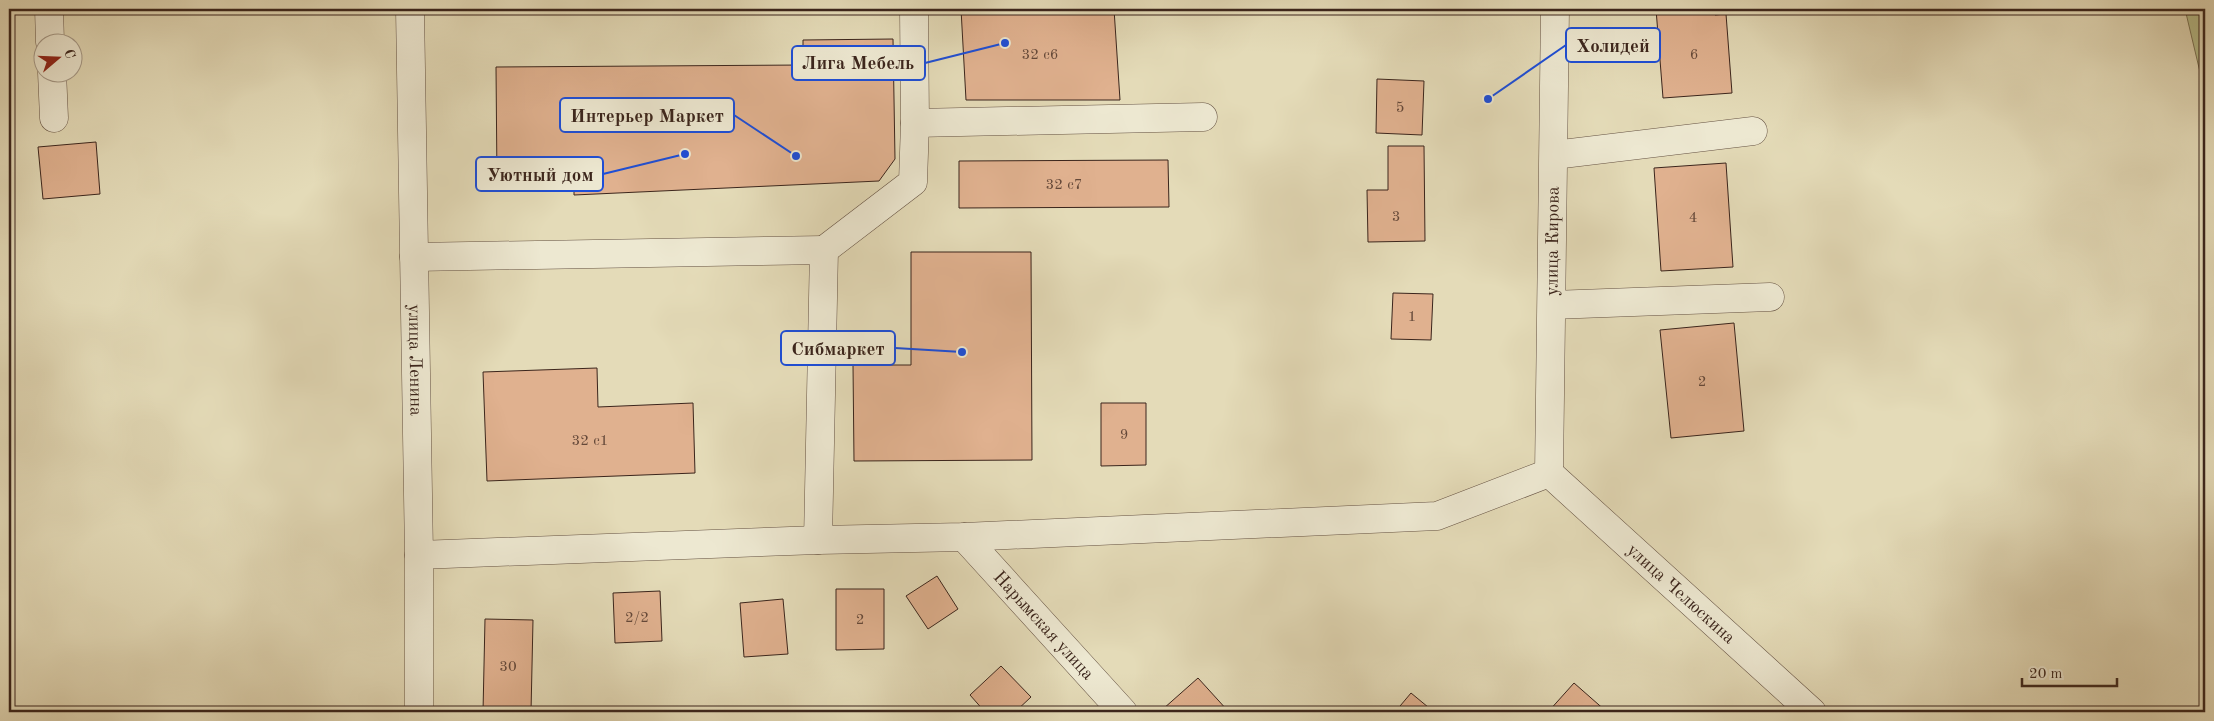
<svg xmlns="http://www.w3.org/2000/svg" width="2214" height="721" viewBox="0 0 2214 721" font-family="'Old Standard TT',serif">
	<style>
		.green { fill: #b8bf8c; stroke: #7a7254 }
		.building { fill: #e0b18f; stroke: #3b251c }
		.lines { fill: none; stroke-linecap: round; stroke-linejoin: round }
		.minor-casing { stroke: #655243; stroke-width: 29 }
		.minor { stroke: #ede8d1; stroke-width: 28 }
		.labels { text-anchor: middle; stroke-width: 4; stroke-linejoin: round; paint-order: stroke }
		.number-label { font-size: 15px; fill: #644839 }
		.street-label { font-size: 18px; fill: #3b251c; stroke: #ede8d1 }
		.leader { fill: none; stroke: #1d4ed8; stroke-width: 2 }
		.callout-dot { fill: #1d4ed8; stroke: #ede8d1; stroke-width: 2 }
		.callout { fill: #ede8d1; stroke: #1d4ed8; stroke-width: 2 }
		.callout-label { font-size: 19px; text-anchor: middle; font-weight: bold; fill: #3b251c }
	</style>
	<rect width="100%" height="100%" fill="#e4dbb8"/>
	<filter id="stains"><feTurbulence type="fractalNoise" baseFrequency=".004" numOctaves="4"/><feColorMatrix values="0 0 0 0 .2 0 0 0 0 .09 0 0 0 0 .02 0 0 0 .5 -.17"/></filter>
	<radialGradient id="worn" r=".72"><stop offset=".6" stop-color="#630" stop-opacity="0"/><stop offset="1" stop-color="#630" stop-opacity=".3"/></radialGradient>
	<path class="green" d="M2185,9H2205V93Z"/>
	<g class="building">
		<path d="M961,9H1114L1120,100H966Z"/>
		<path d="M1656,9H1715V15L1726,14L1732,93L1663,98Z"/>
		<path d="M893,39L895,159L879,181L574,195V181L497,182L496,67L803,65V40Z"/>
		<path d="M1377,79L1424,81L1422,135L1376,133Z"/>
		<path d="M96,142L100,194L43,199L38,147Z"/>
		<path d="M1388,146H1424L1425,241L1368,242L1367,190H1388Z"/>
		<path d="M1168,160L1169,207L959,208V161Z"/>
		<path d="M1726,163L1733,267L1661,271L1654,168Z"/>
		<path d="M911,252H1031L1032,460L854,461L853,365H911Z"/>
		<path d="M1393,293L1433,294L1431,340L1391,339Z"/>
		<path d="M1734,323L1744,431L1671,438L1660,330Z"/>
		<path d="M597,368L598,407L693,403L695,473L487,481L483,372Z"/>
		<path d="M1101,403H1146V465L1101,466Z"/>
		<path d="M937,576L958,609L928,629L906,596Z"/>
		<path d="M836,589H884V649L836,650Z"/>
		<path d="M660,591L662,641L615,643L613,593Z"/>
		<path d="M783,599L788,654L744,657L740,603Z"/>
		<path d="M485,619L533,620L531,712H483Z"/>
		<path d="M1001,666L1031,697L1015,712H985L970,695Z"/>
		<path d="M1198,678L1228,711L1165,712L1163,709Z"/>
		<path d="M1574,683L1607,712H1548Z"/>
		<path d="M1411,693L1434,712H1395Z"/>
	</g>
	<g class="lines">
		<g class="minor-casing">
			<g id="minor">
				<path d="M49,9L50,42"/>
				<path id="s1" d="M410,9L419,555V712"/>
				<path d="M52,72L54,118"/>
				<path d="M915,123L1203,117"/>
				<path d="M1554,155L1753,131"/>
				<path d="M824,250L913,182L915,123L914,9"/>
				<path d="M414,257L824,250L818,540"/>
				<path d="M1552,305L1770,297"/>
				<path id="s2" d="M1549,473L1555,9"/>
				<path id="s3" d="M1549,473L1812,712"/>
				<path id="s4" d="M964,537L1123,712"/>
				<path d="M419,555L818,540L964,537L1437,516L1549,473"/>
			</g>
		</g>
		<use href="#minor" class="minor"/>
	</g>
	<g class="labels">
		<g class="number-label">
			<text x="1040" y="59">32 с6</text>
			<text x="1694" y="59">6</text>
			<text x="1400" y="112">5</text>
			<text x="1064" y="189">32 с7</text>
			<text x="1396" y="221">3</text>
			<text x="1693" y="222">4</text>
			<text x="1412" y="321">1</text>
			<text x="1702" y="386">2</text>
			<text x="1124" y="439">9</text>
			<text x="590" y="445">32 с1</text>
			<text x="637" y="622">2/2</text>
			<text x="860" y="624">2</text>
			<text x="508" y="671">30</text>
		</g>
		<g class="street-label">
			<text dy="6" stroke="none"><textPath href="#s2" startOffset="232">улица Кирова</textPath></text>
			<text dy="6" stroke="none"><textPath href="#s1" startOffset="351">улица Ленина</textPath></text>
			<text dy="6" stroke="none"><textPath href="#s3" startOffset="179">улица Челюскина</textPath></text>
			<text dy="6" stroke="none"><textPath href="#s4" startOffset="119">Нарымская улица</textPath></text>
		</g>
	</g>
	<path class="leader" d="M1488 99L1566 45M1005 43L925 63M796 156L734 115M685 154L603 174M962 352L895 348"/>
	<g class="callout-dot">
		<circle cx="1488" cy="99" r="5"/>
		<circle cx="1005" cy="43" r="5"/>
		<circle cx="796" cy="156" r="5"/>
		<circle cx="685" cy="154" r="5"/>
		<circle cx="962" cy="352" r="5"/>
	</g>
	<g class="callout">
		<rect x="1566" y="28" width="94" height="34" rx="5"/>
		<rect x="792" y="46" width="133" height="34" rx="5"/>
		<rect x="560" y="98" width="174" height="34" rx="5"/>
		<rect x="476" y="157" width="127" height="34" rx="5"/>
		<rect x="781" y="331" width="114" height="34" rx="5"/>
	</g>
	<g class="callout-label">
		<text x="1613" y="52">Холидей</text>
		<text x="858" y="69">Лига Мебель</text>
		<text x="647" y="122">Интерьер Маркет</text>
		<text x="540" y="181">Уютный дом</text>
		<text x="838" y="355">Сибмаркет</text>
	</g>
	<rect width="2214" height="721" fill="none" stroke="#e4dbb8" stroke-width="30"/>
	<rect x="10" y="10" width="2194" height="701" fill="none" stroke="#3b251c" stroke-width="2.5"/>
	<rect x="15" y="15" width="2184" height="691" fill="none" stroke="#3b251c"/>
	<g transform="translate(58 58) rotate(71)"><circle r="24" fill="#ede8d1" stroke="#a69a89"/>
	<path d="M0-4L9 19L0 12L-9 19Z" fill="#8f2418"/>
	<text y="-8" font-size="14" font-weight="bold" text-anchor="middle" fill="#3b251c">С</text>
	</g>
	<path d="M2022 678v8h95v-8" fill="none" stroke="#3b251c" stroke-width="2.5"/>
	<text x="2029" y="678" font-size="15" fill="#3b251c" stroke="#ede8d1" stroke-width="4" paint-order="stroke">20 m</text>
	<rect width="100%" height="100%" filter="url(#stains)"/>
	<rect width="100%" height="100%" fill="url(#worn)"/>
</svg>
